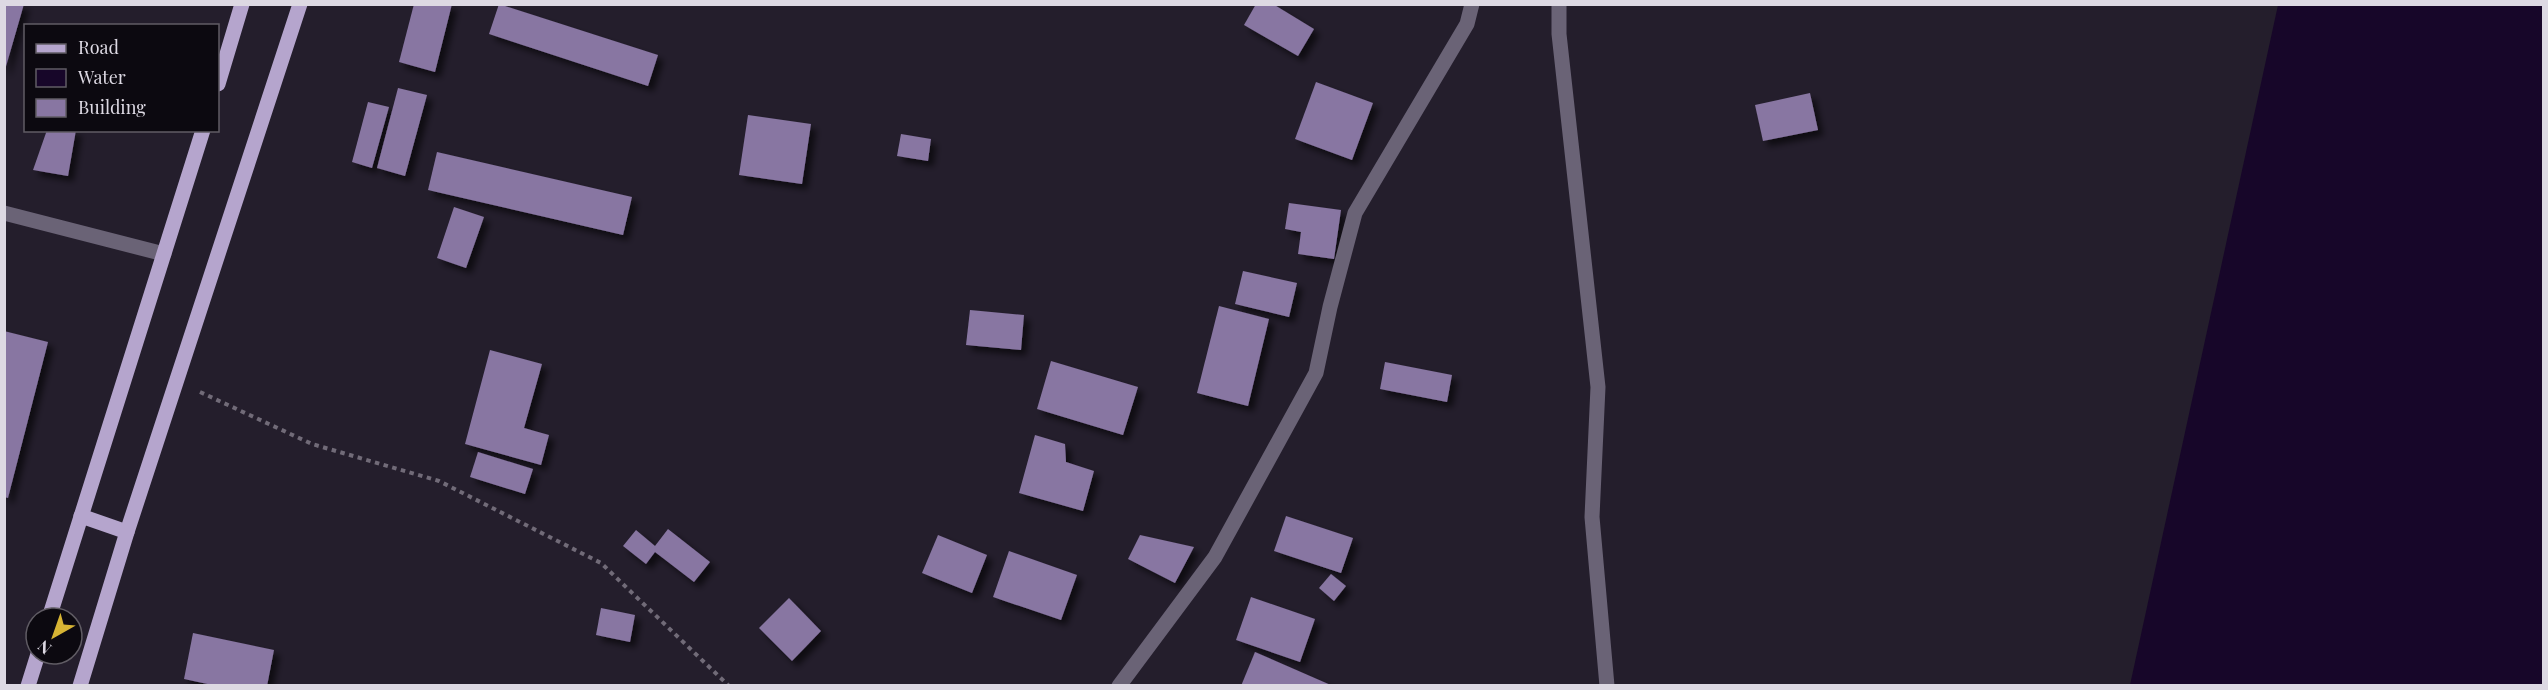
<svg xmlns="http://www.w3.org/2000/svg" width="2548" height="690" viewBox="0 0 2548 690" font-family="'Playfair Display',serif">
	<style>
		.water { fill: #170629 }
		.building { fill: #8876a2; filter: url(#shadow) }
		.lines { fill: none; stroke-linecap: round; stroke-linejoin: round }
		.path { stroke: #716b78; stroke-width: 4; stroke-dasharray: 4.5 4.5; stroke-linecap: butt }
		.minor { stroke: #6a6376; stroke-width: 15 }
		.major { stroke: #b5a5cd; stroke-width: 15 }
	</style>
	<defs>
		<filter id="shadow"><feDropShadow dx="5.5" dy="5.5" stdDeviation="3" flood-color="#0009"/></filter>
	</defs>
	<rect width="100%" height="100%" fill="#241e2c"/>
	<path class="water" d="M2278,5H2543V685H2130Z"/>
	<g class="building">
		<path d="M4,4H24L5,70H4Z"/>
		<path d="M414,4H452L435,72L399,62Z"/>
		<path d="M499,4L658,55L648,86L489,34Z"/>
		<path d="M1256,4H1273L1314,29L1298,56L1244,25Z"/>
		<path d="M1316,82L1373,103L1352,160L1295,139Z"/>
		<path d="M398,88L427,95L405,176L377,168Z"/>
		<path d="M1810,93L1818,130L1763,141L1755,105Z"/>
		<path d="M368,102L389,107L372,168L352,162Z"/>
		<path d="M748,115L811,124L802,184L739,175Z"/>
		<path d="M47,130H76L68,176L33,170Z"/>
		<path d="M901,134L931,139L928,161L897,156Z"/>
		<path d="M437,152L632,197L623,235L428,190Z"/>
		<path d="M1289,203L1341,210L1334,259L1298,254L1301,232L1285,229Z"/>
		<path d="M454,207L484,217L466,268L437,258Z"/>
		<path d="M1243,271L1297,283L1289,317L1235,304Z"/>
		<path d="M1219,306L1269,319L1248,406L1197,393Z"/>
		<path d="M970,310L1024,315L1021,350L966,345Z"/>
		<path d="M4,331L48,342L8,498L4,497Z"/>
		<path d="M490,350L542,364L524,428L549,435L541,465L465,444Z"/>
		<path d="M1051,361L1138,387L1123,435L1037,409Z"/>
		<path d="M1385,362L1452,375L1447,402L1380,389Z"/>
		<path d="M1035,435L1065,444L1066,462L1094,471L1083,511L1019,493Z"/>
		<path d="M478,452L533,469L525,494L470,477Z"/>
		<path d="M1286,516L1353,538L1341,573L1274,551Z"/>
		<path d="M668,529L710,562L694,582L655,552L646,564L623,546L636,530L655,546Z"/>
		<path d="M938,535L987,555L972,593L922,573Z"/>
		<path d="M1140,535L1194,547L1175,583L1128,559Z"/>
		<path d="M1009,551L1077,575L1061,620L993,597Z"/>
		<path d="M1331,574L1346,586L1334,601L1319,588Z"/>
		<path d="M1251,597L1315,619L1300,662L1236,640Z"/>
		<path d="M789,598L821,631L792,661L759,628Z"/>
		<path d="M601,608L635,615L630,642L596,635Z"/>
		<path d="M193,633L274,650L267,686H217L184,679Z"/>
		<path d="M1255,652L1333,686H1241Z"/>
	</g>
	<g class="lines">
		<path class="path" d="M200,392L312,444L439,481L601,563L729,686"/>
		<g class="minor">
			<path d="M1559,4V34L1598,387L1592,517L1607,686"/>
			<path d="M4,213L164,254"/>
			<path d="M1119,686L1215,557L1316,373L1330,307L1355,213L1467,24L1472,4"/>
		</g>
		<g class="major">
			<path d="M218,84L242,4"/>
			<path d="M81,516L127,532"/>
			<path d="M49,618L203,130"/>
			<path d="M28,686L38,654"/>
			<path d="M80,686L127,532L300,4"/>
		</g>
	</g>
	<rect width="2548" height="690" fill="none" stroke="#ddd9e3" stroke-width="12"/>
	<rect x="24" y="24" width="195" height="108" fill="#0c0910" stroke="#605c64" stroke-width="1.5"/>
	<rect x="36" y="44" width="30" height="9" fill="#b5a5cd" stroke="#605c64" stroke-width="1.5"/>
	<text x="78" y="54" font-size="18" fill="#ddd9e3">Road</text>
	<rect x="36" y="69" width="30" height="18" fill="#170629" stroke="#605c64" stroke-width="1.5"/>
	<text x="78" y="84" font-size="18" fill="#ddd9e3">Water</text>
	<rect x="36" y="99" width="30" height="18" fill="#8876a2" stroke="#605c64" stroke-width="1.5"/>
	<text x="78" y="114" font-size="18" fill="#ddd9e3">Building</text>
	<g transform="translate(54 636) rotate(220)"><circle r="28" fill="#0c0910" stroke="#605c64" stroke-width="1.5"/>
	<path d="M0-4.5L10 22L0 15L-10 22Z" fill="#d7b434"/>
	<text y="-9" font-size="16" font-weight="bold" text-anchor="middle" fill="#ddd9e3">N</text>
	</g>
</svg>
